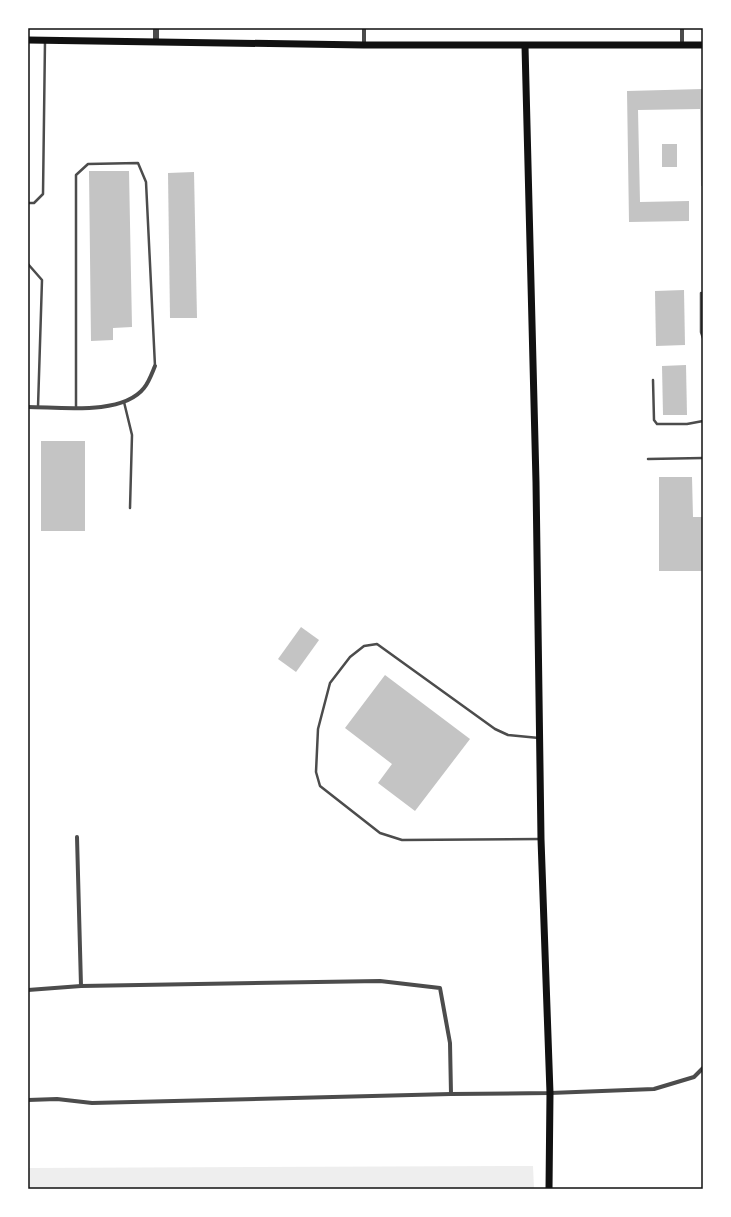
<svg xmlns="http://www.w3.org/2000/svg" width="731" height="1217" viewBox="0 0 731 1217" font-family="Mulish,sans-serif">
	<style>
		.green { fill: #eee }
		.building { fill: #c4c4c4 }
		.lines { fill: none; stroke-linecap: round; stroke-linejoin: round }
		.service { stroke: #4c4c4c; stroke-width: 2.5 }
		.minor { stroke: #4c4c4c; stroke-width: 4 }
		.tertiary { stroke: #4c4c4c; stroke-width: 6 }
		.secondary { stroke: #111; stroke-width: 7 }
		.neatline { fill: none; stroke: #111; stroke-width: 1.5 }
	</style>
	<rect width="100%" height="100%" fill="#fff"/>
	<path class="green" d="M533,1166L534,1189H28V1168Z"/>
	<g class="building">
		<path d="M703,89V186H701L700,109L638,110L640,202L689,201V221L629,222L627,91Z"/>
		<rect x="662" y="144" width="15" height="23"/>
		<path d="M89,171H129L132,327L113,328V340L91,341Z"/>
		<path d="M194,172L197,318H170L168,173Z"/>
		<path d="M684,290L685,345L656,346L655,291Z"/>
		<path d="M686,365L687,415H663L662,366Z"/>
		<rect x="41" y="441" width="44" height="90"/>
		<path d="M659,477H692L693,517H703V571H659Z"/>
		<path d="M301,627L319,640L296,672L278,659Z"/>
		<path d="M385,675L470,739L415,811L378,783L392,764L345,728Z"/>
	</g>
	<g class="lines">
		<g class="service">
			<path d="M28,203H34L43,194L45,41"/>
			<path d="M28,264L42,280L38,407"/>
			<path d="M701,293V332L703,338"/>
			<path d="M653,380L654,420L657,424H687L703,421"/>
			<path d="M124,402L132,435L130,508"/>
			<path d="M76,407V175L88,164L138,163L146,182L155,366"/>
			<path d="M648,459L703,458"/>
			<path d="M539,738L508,735L495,729L377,644L364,646L350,657L330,683L318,729L316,772L320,786L380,833L402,840L541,839"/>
		</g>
		<g class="minor">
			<path d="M364,28V45"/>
			<path d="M682,44V28"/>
			<path d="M28,407C59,407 122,416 144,388C149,382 152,373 155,366"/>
			<path d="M77,837L81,986"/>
			<path d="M28,990L81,986L380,981L440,988L450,1043L451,1094"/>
			<path d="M28,1100L57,1099L92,1103L451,1094L550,1093L654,1089L694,1077L703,1068"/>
		</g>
		<path class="tertiary" d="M156,42V28"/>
		<g class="secondary">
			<path d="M28,40L364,45H703"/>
			<path d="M525,46L536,482L541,839L550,1093L549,1189"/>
		</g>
	</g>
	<rect width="731" height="1217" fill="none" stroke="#ffffff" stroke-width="58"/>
	<rect x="29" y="29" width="673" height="1159" class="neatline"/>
</svg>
